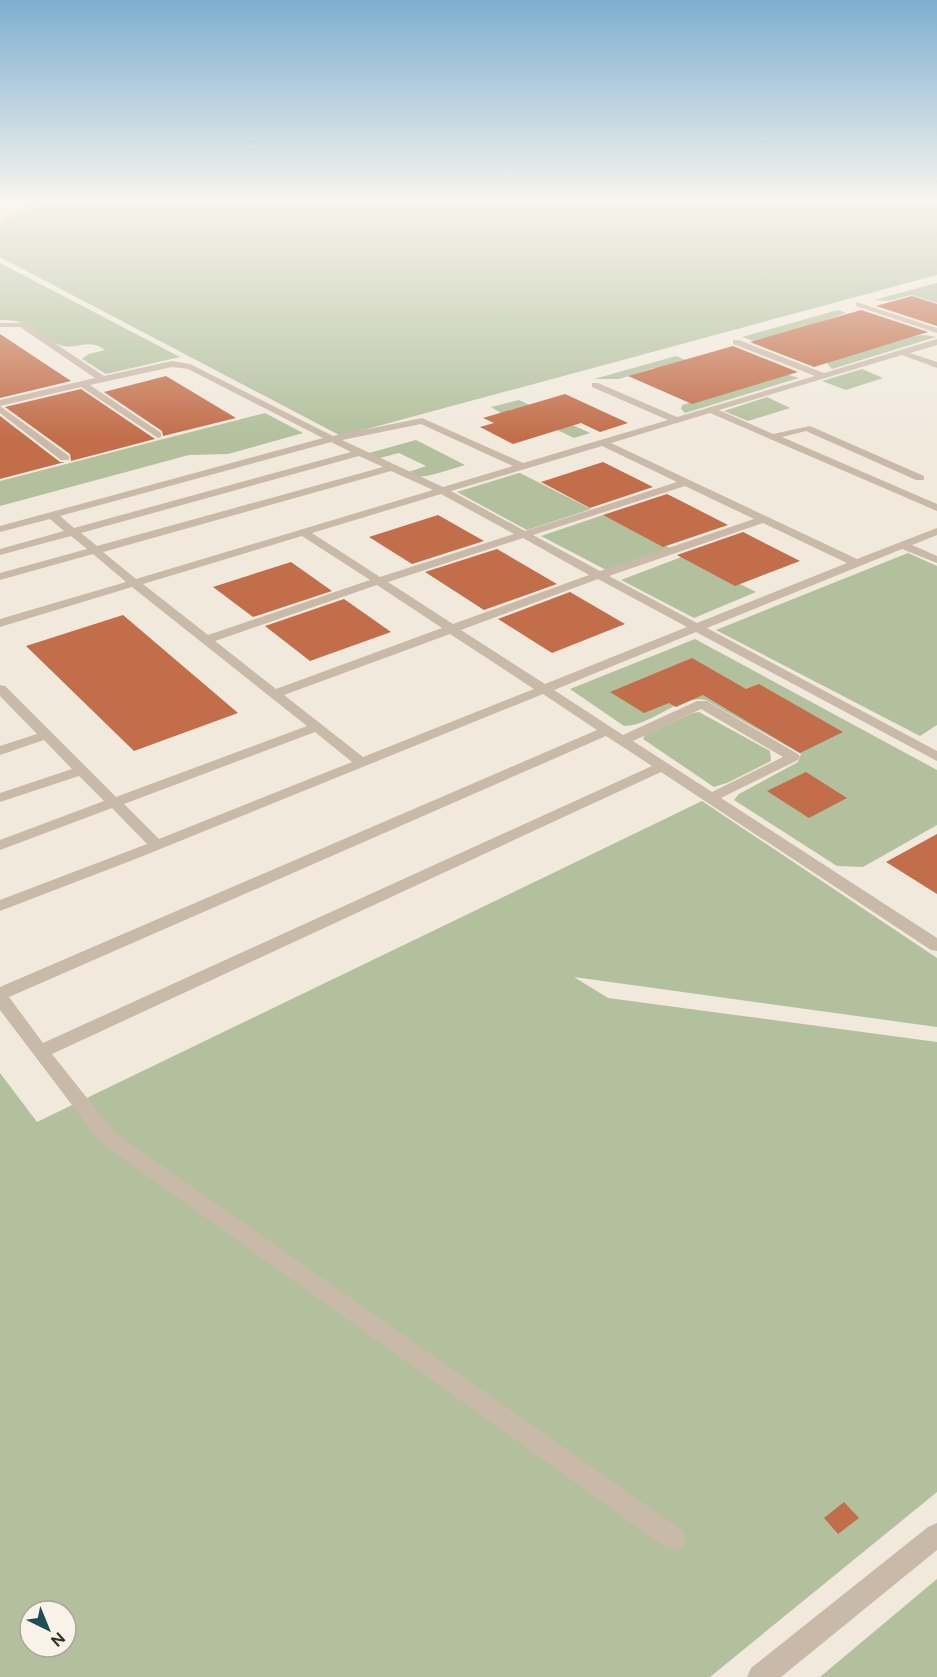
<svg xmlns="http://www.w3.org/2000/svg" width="937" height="1677" viewBox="0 0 937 1677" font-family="Figtree,sans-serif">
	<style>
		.green { fill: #b2c09d; fill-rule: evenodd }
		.building { fill: #c26e4a }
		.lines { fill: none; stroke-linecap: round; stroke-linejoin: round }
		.service { fill: #c9b9a9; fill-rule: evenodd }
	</style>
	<rect width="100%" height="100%" fill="#f1e9dc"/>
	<g class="green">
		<path d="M30,203H41L4,221L44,203H937V275L341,436L0,257V223L4,222H0Z"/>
		<path d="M0,263L180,357L106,374L82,359L89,354L105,350C88,337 76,351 60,345C34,336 33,319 0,320Z"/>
		<path d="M937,283V303L911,295L889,301L874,300Z"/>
		<path d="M838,310L846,313L820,322C834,326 873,344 884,344C904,343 914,331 936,337L832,369L827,363L852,353L789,331L754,341L742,337Z"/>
		<path d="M676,356L748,386L786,374L799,378L685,413L681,409L682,405L716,395L654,368L619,379H594Z"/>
		<path d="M862,369L883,378L846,390L822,381Z"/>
		<path d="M767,397L790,408L748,421L724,411Z"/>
		<path d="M519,400L590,433L574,438L514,409L501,413L491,407Z"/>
		<path d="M265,413L303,433L228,454L189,455L0,506V481Z"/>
		<path d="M416,440L465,465C446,470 421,482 400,475L426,466L399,453L372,460L362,455Z"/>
		<path d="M519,473H520L591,509L527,530L457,492Z"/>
		<path d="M603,515L672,549L610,572L541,536Z"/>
		<path d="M908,553L937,566V725L920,736L716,630Z"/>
		<path d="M684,556L756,592L694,618L621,580Z"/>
		<path d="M695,639L937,770V825L863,867L837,866L734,800L739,794L798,762L801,754L706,700C679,694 652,726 624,726L570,689Z"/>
		<path d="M699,712L770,751L771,761L727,783L714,787L643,739L645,735L693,713Z"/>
		<path d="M702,801L937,958V1027L574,977L608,998L937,1042V1492L710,1677H0V1073L37,1122ZM30,1611H66V1647H30Z"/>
		<path d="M937,1579V1677H820Z"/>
	</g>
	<g class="building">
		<path d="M912,296L937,304V326L876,306Z"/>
		<path d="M861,310L928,332L814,367L750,342Z"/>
		<path d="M0,334L71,381L0,398Z"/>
		<path d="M733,346L798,372L692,404L628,376Z"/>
		<path d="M166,376L236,418L163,436L162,431L104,392Z"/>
		<path d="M81,389L155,439L71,461L70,454L5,407Z"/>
		<path d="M565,394L628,423L600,432L581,423L513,444L480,427L494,423L483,418Z"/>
		<path d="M0,416L60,462H65L0,479Z"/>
		<path d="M603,462L653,487L590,508L541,482Z"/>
		<path d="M667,494L681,501L728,525L663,547L603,515Z"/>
		<path d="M438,515L484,541L412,564L369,537Z"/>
		<path d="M743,532L800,561L735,586L677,555Z"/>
		<path d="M497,549L557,584L484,610L425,572Z"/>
		<path d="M291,562L332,591L253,617L213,587Z"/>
		<path d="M570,592L625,624L552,653L498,619Z"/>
		<path d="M344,599L391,632L310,661L265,626Z"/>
		<path d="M123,615L238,713L134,751L26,646Z"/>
		<path d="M692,658L746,689L759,684L843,732L800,753L703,695L676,707L669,703L644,713L610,692Z"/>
		<path d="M806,772L847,798L809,818L767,791Z"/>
		<path d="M937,834V894L886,862Z"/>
		<path d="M844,1502L859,1518L838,1534L824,1518Z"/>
	</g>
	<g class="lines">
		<g class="service">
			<path d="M856,302L937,328V333L856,306Z"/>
			<path d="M0,323H25L104,376L172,361L190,364L333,436L422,418L523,463L668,420L592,387V383H598L677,417L815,376L733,344V340H739L824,373L937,339V345L910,353L937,362V368L902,355L719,410L773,434L810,426L924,476V480H916L806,431L782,437L937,504V511L710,413L611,443L857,559L937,528V535L912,545L937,556V563L902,549L707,628L937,751V761L696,632L554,690L623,735L697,701H707L798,754L800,757L798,760L721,798L937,938V951L931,950L661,772L52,1054L114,1132L683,1531L686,1539L683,1547L674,1551L665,1547L100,1142L0,1010V987L597,730L543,694L133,860L0,911V900L147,844L112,808L0,850V840L104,801L79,776L0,802V793L72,769L44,740L0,755V746L37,734L0,696V685L5,686L116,797L307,726L132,587L0,627V619L126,582L93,554L0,580V573L87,549L71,536L0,555V549L64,531L50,519L0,532V526L323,438L188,369L172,367L90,385L161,433V437L158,438L81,387L0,406V400L95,378L20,327H0ZM421,424L513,466L443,487L342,440ZM331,442L351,452L74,528L60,516ZM602,446L677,482L525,531L451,491ZM359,456L383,467L97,546L81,533ZM391,471L433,490L136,579L103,552ZM685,486L754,519L600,571L533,535ZM441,494L514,534L380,577L312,533ZM763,523L847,563L697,623L609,576ZM302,536L370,580L208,635L143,584ZM523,538L589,575L453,624L388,582ZM598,579L687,627L545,684L461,630ZM377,585L442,628L276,689L215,641ZM450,634L534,689L363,757L284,695ZM701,709L783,757L712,792L633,741ZM315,732L352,762L159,839L124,804ZM606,736L652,766L43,1043L9,997Z"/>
			<path d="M0,406L69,456V460H61L0,413Z"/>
			<path d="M937,1523V1550L781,1677H747L751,1668L928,1527Z"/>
		</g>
	</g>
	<linearGradient id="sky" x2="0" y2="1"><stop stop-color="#7dafd0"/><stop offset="0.46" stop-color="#f9f5ef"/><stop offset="1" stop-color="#f9f5ef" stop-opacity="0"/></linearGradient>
	<rect width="937" height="438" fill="url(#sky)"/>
	<g transform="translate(48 1629) rotate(137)"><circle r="28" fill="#f9f2e9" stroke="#aba49c" stroke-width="1.5"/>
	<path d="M0-4.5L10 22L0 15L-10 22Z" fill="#1f4f56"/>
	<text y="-9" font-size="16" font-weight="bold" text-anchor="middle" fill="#362e28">N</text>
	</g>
</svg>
